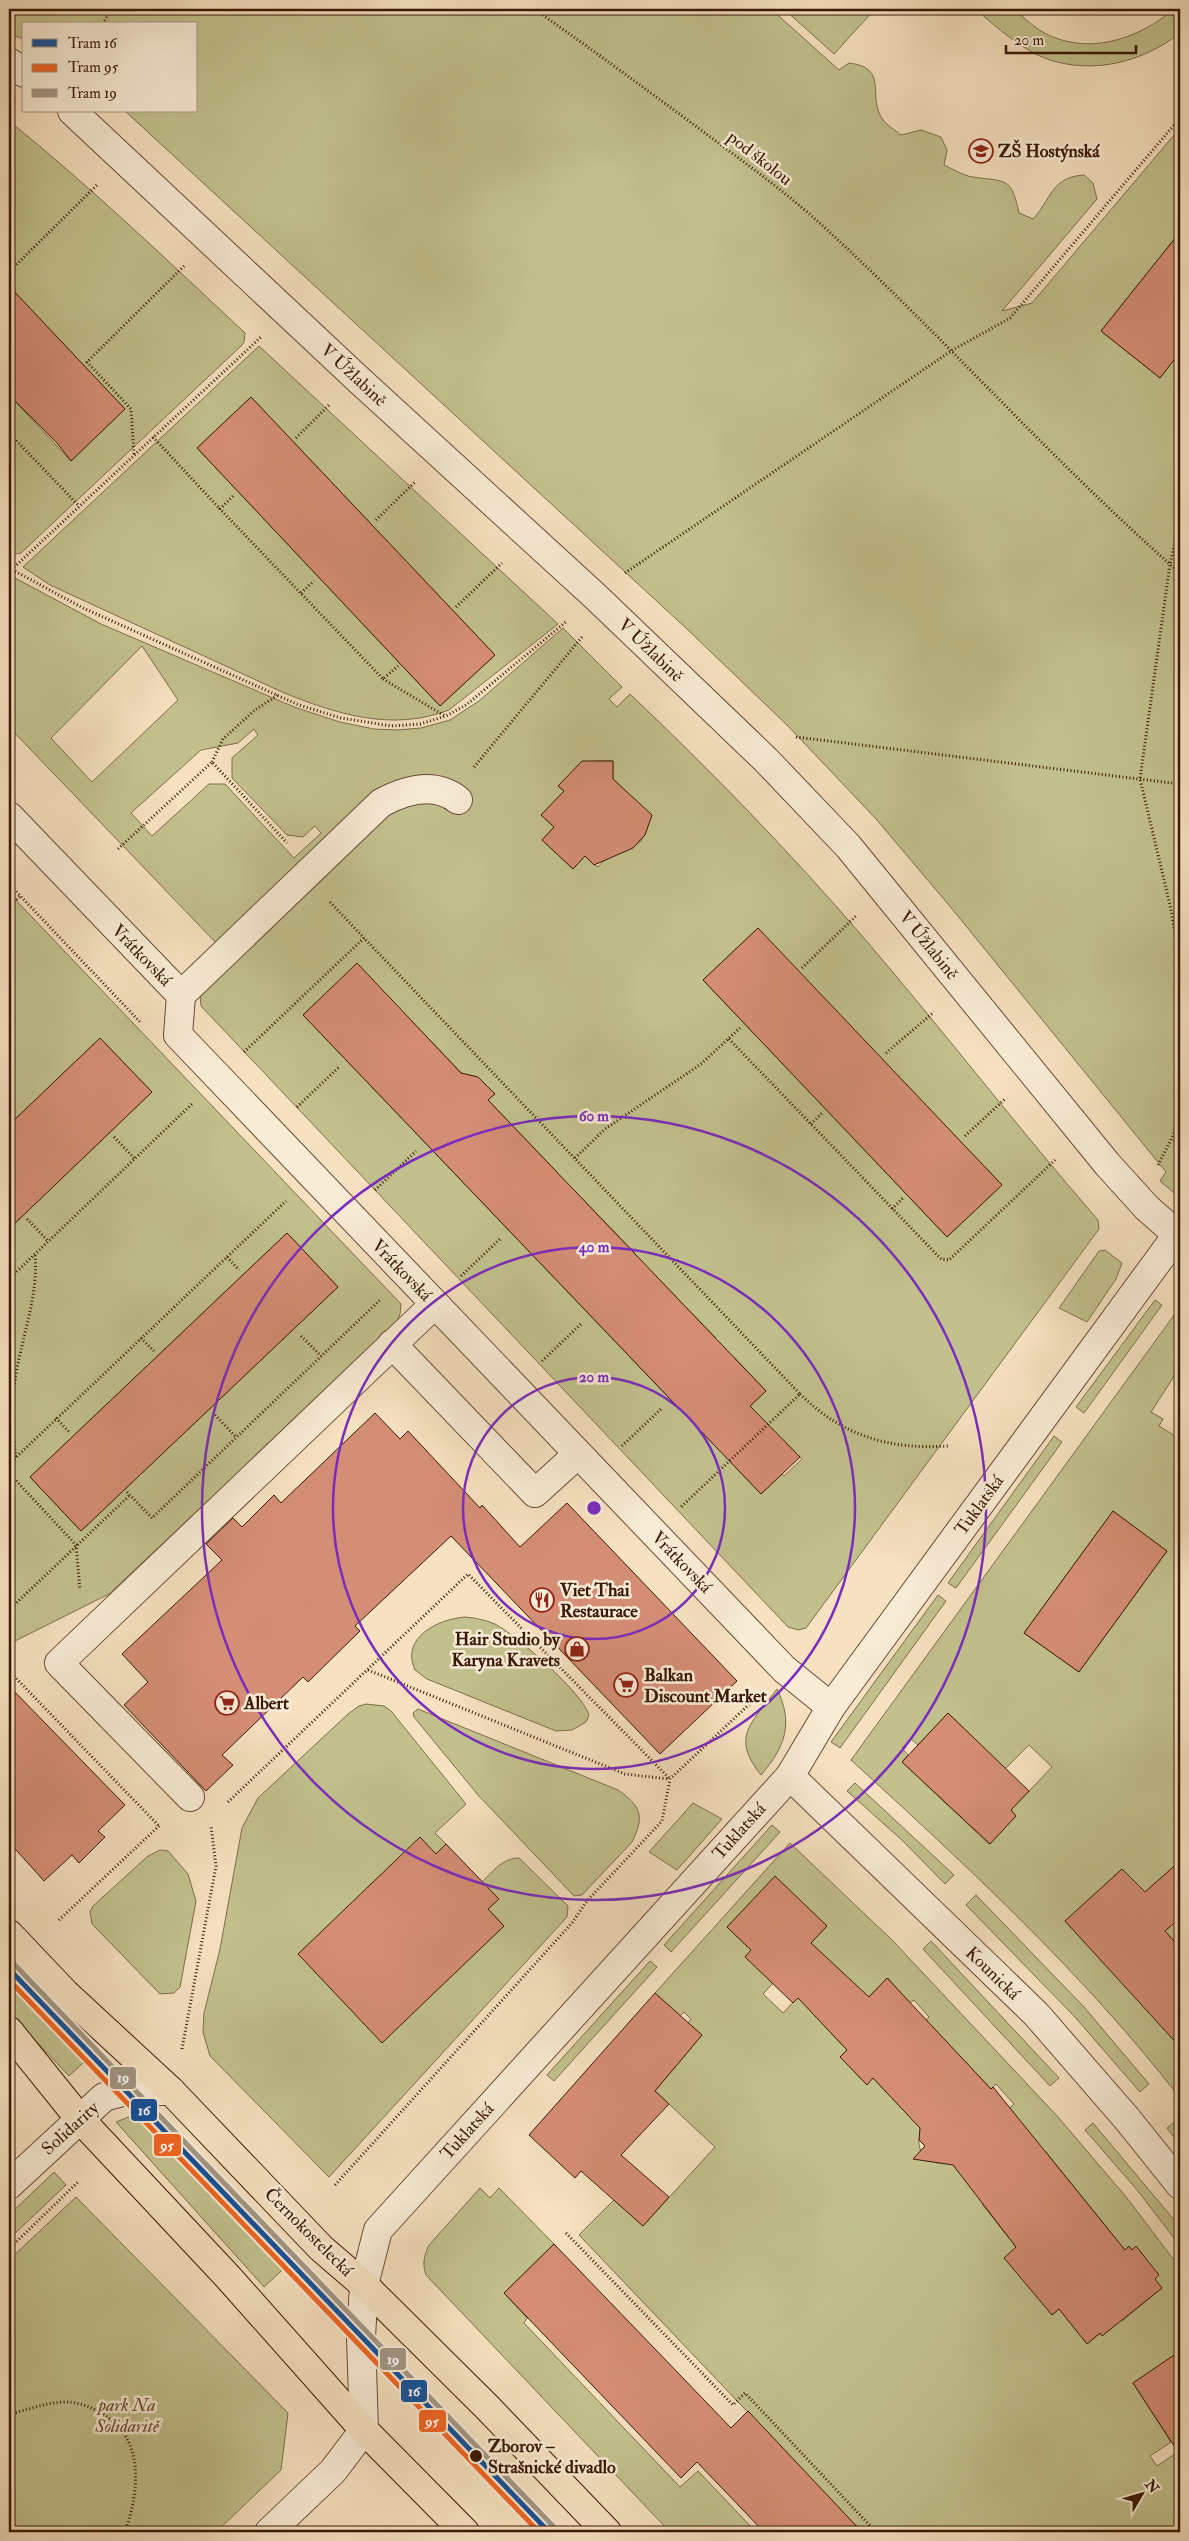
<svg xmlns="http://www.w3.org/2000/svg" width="1189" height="2541" viewBox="0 0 1189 2541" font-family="'IM FELL Double Pica',serif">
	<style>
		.green { fill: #c2c18e; stroke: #7e6c4a; fill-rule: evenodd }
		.building { fill: #d58e76; stroke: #391805 }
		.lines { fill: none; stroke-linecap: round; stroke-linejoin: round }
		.minor-casing { stroke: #684a34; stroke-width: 30 }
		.major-casing { stroke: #391805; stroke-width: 30 }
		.path { stroke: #391805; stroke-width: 3; stroke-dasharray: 1 2.5; stroke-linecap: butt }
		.minor { stroke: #f9ecd6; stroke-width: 28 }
		.major { stroke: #f6e1c0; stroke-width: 28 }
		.tram-1-casing { stroke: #f9ecd6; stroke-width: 9 }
		.tram-2-casing { stroke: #f9ecd6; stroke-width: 9 }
		.tram-3-casing { stroke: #f9ecd6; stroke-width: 9 }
		.tram-1 { stroke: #13519c; stroke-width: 5 }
		.tram-2 { stroke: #f26522; stroke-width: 5 }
		.tram-3 { stroke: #a29786; stroke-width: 5 }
		.ring { fill: none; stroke: #7b2cbf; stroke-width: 2.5 }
		.stop-dot { fill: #391805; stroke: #f9ecd6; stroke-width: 2 }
		.labels { text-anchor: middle; stroke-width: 5; stroke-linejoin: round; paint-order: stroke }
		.poi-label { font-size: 18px; font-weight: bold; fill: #391805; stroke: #f9ecd6; text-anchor: start }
		.street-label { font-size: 18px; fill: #391805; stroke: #f9ecd6 }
		.park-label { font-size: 18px; font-style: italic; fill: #624b2e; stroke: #f9ecd6 }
		.stop-label { font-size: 18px; font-weight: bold; fill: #391805; stroke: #f9ecd6; text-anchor: start }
		.centre { fill: #7b2cbf; stroke: #f9ecd6; stroke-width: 2.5 }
		.ring-label { font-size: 15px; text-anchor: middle; font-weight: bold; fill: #7b2cbf; stroke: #f9ecd6; stroke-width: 5; stroke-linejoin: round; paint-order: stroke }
		.line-badge { stroke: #f9ecd6; stroke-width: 2 }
		.badge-label { font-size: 14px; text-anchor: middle; font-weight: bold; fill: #fff }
	</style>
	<rect width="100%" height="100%" fill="#f6e1c0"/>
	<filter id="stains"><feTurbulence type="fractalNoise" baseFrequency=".004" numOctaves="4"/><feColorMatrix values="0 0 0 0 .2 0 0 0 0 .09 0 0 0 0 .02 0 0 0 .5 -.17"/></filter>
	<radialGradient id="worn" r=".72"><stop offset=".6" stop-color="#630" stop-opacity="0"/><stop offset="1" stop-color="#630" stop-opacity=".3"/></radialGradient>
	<g class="green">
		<path d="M9,9H771L839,70L849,63C890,68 866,96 883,120C887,125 895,130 901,135L921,130L941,137L947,150L944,165C953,169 964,176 973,177C1006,182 1011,176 1019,213L1033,219C1051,200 1051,177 1084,175L1093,183L1097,199L1002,311L1032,303L1180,128V232L1101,331L1160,378L1180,352V1198L1160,1181L1166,1172L953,910L877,820L788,726L687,629L125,111H196V24H24V39L9,34Z"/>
		<path d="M784,9H875L834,54Z"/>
		<path d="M975,9C986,9 1000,6 1010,9C1018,11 1032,26 1041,31C1086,57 1137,40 1174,9H1180V33C1143,62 1093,75 1047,59C1020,49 997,27 975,9Z"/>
		<path d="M9,121C91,187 168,261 245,333L244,342L241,346L21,553L9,555V395L71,461L125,409L9,286Z"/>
		<path d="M259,346L558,624L449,710C392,732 336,714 282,692L50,585L23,567ZM251,397L495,655L440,706L197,448Z"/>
		<path d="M15,578L101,624L294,707L340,722L374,729L397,730L421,728L450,720L479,701L563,628L622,687L609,699L617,707L630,694C711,771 790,852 863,937C943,1030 1017,1127 1098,1220L1099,1229L806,1628L798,1630L788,1627L201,1006L200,995L204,986L382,814C407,799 424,793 451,807L465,790C429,770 403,779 369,800L218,945L9,727V585ZM142,646L178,700L92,782L51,738ZM254,729L258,735L232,758V778L287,835L303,837L315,826L321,833L294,858L225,784H209L152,836L131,813L201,750L238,743ZM595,761H613V779L648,812L640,822L647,828L641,841L626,851L619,844L598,867L585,856L573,869L542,840L554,827L541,815L564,791L558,786L576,768L592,782L595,779ZM757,929L1002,1185L947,1237L703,980ZM357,964L389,997L376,1011L393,1029L407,1016L471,1083L457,1096L474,1114L488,1100L554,1169L540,1182L557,1200L571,1187L635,1253L621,1267L638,1285L652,1272L716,1338L702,1352L719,1370L734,1357L766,1391L712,1443L303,1015ZM772,1429L802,1459L784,1476L782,1474L761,1494L736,1468V1464Z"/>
		<path d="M9,893L401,1304L400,1314L396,1324L109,1594L13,1642L9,1638V1229L152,1092L100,1038L9,1125ZM287,1233L338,1287L81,1531L30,1477Z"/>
		<path d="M1105,1250L1122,1263L1116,1279L1087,1322L1059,1308L1099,1251Z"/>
		<path d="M1155,1300L1162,1305L1084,1413L1076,1407Z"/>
		<path d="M1180,1307V1367L1151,1412L1163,1419L1159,1426L1177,1437L1180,1432V1861L1145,1892L1122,1869L1065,1921L1168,2033L1180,2021V2098C1084,1974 967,1866 851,1760ZM1113,1511L1167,1551L1079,1672L1024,1633ZM948,1713L1005,1769L1029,1745L1052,1767L1011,1810L1016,1816L989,1844L902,1762L908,1755L902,1748L911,1739L918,1745Z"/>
		<path d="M1054,1436L1062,1442L956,1588L948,1583Z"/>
		<path d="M938,1595L946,1601L840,1748L831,1742Z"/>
		<path d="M465,1617C476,1618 485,1620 495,1624C516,1635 583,1693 589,1715L586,1722L572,1730L556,1731L427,1679L415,1670C400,1637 439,1619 465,1617Z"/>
		<path d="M777,1689C794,1724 785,1747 761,1775C730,1736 752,1723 777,1689Z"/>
		<path d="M366,1704L384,1706L391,1711L466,1804L435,1833L446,1844L436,1854L382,2042L504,1926L488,1909L499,1899L482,1882C493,1871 503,1858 519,1858L568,1906L567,1917L329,2177L210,2056L203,2032L204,2013L220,1949L242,1828L258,1798L348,1714L359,1706Z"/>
		<path d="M418,1709L618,1790C641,1806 645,1816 632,1842L582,1895L574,1896L478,1795L414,1717L413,1713Z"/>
		<path d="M855,1783L954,1875L945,1884L903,1841L847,1791Z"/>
		<path d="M693,1803L722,1819L677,1870L649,1852Z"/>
		<path d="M772,1825L780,1832L671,1952L664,1945Z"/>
		<path d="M790,1843L893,1941L1058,2117L1127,2198L1180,2268V2351L1133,2383L1171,2442L1150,2456L1157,2466L1178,2452L1180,2456V2532H862L579,2235L614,2200L643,2226L715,2147L655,2091L702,2035L688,2023L691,2019L684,2012L680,2016L655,1993ZM775,1877L827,1926L811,1943L831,1962L783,2013L763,1994L773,1983L751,1950L727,1927ZM888,1978L910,2003L914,2000L929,2017L926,2020L991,2089L996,2084L1014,2104L982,2133L938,2163C925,2160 918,2152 919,2139L924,2132L873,2078L866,2084L841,2057L847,2050L831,2033ZM1046,2152L1125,2250L1129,2246L1132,2250L1136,2247L1159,2275L1155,2279L1162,2288L1122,2321L1119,2318L1087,2344L1059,2309L1052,2315L1049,2289L982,2204Z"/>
		<path d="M160,1850L168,1851L188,1874L196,1901L180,1987L174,1993L160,1994L92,1924L90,1912L93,1906L148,1856Z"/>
		<path d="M976,1895L1084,2007L1149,2084L1140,2092L1074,2016L966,1905Z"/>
		<path d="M1180,1918V1948L1165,1931Z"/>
		<path d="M931,1941L1059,2078L1050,2086L923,1949Z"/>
		<path d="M9,1956L98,2049L69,2076L9,2013Z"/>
		<path d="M650,1961L657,1967L554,2081L547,2075Z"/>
		<path d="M154,2107L297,2256L264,2287L116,2122Z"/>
		<path d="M1178,2119L1180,2123V2145L1167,2128Z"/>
		<path d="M1093,2123L1180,2227V2246L1138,2191L1085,2130Z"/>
		<path d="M54,2172L66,2185L9,2239V2215Z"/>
		<path d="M480,2188L490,2198L499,2188L554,2244L504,2293L527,2318L524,2323L680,2487L698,2471L756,2532H670L426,2275C422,2263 424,2256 429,2245Z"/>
		<path d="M76,2197L288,2413L281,2470L216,2532H9V2260Z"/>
	</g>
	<g class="building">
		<path d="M1180,232V352L1160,378L1101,331Z"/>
		<path d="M9,286L125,409L71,461L57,443L9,395Z"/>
		<path d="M251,397L495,655L440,706L197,448Z"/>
		<path d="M582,761H613V779L652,815L645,835L633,848L594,865L585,856L573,869L542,840L554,827L541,815L564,791L558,786Z"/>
		<path d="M758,928L1002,1185L947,1237L703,980Z"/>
		<path d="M357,963L461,1073L478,1077L495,1094L488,1100L766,1391L750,1406L800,1457L761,1494L303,1015Z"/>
		<path d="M100,1038L152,1092L9,1229V1125Z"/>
		<path d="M287,1233L338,1287L81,1531L30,1477Z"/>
		<path d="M375,1413L400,1439L408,1431L480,1508L482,1505L520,1547L567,1503L737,1681L660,1754L451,1536L355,1626L360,1631L308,1682L303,1677L222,1755L233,1765L206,1791L124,1705L148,1682L122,1654L222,1560L206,1544L233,1518L242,1527L274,1495L281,1503Z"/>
		<path d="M1113,1511L1167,1551L1079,1672L1024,1633Z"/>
		<path d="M9,1686L125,1805L98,1831L105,1837L79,1863L72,1855L44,1881L9,1842Z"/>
		<path d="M948,1713L1029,1791L1011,1810L1016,1816L990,1844L902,1762Z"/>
		<path d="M420,1837L436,1854L446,1844L499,1899L488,1909L504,1926L382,2043L298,1954Z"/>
		<path d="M1180,1861V1918L1165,1931L1180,1948V2047L1065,1921L1122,1869L1145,1892Z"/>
		<path d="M775,1876L827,1926L811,1943L869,1997L887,1978L991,2089L993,2087L1125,2250L1129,2246L1132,2250L1136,2246L1159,2275L1155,2279L1162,2288L1102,2336L1100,2333L1087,2344L1059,2309L1052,2315L1004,2258L1016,2247L953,2165L913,2159L925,2146L919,2140L920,2128L873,2078L867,2085L840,2057L847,2050L798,1998L793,2003L745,1957L751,1950L727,1927Z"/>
		<path d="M655,1993L702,2035L655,2091L669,2104L621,2155L669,2197L643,2226L581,2171L575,2178L529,2135Z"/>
		<path d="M554,2244L731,2428L748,2411L862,2532H764L697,2462L681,2478L504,2293Z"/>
		<path d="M1180,2351V2455L1133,2383Z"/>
	</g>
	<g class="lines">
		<g class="minor-casing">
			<g id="minor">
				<path d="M9,62L24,73"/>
				<path d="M72,111L359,380L596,597L766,760L848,846L1108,1165L1147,1208L1180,1237"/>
				<path d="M9,816L181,995L178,1035L784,1669L831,1707"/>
				<path d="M181,995L381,803C405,790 434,781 458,800"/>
				<path d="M392,1344L535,1493L578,1454"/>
				<path d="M790,1776L1036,2014L1128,2120L1180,2185"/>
				<path d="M190,1797L59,1663L435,1304"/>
				<path d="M9,2185L104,2097L126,2091H171"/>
				<path d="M269,2532L333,2471L364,2430L361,2337L364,2285L378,2230L790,1776L831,1707L1177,1235"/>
			</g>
		</g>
		<g class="major-casing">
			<g id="major">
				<path d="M9,1934L65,1993L171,2091L321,2248L364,2285L487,2407L607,2532"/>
				<path d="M9,2031L79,2118L228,2277L364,2430L465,2532"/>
			</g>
		</g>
		<g class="path">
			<path d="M534,9C593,50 651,93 709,136C748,165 788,194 824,227C946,339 1055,464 1180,573"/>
			<path d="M103,24L111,9"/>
			<path d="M9,272L97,185"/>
			<path d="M9,433L79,506"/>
			<path d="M153,437L220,509"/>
			<path d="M296,438L330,404"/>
			<path d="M134,454L131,409L87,362L184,266"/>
			<path d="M233,496L220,509L383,679L398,666"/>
			<path d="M376,520L415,482"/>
			<path d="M1180,521L1170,564L1140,779L1170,905L1180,961"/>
			<path d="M9,568L83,608L299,705L341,718L391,726L420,724L446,716L466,705L567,621"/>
			<path d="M9,572L261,337"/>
			<path d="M625,573L951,351L1010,318L1180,118"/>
			<path d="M301,593L314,581"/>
			<path d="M456,607L502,563"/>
			<path d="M383,679L445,716"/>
			<path d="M796,737L1180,784"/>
			<path d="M212,762L223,739L255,710L278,695"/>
			<path d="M474,767L582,637"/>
			<path d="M118,849L212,762L287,843"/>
			<path d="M9,884L141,1023"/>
			<path d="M330,902L364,938"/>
			<path d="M9,907L20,896"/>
			<path d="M802,968L856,916"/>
			<path d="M729,1039L941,1259L949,1260L1055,1160"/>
			<path d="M244,1052L364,938L800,1394L681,1507"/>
			<path d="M886,1053L934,1012"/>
			<path d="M297,1107L339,1067"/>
			<path d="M811,1124L822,1113"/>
			<path d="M965,1136L1005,1099"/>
			<path d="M114,1137L135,1159"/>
			<path d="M575,1158L605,1129L701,1064L740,1028"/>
			<path d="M1158,1165L1171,1140L1180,1115"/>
			<path d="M375,1190L416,1151"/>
			<path d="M892,1209L904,1197"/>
			<path d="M27,1219L48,1241"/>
			<path d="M227,1257L239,1270"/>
			<path d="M461,1276L500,1239"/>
			<path d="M9,1279L193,1103"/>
			<path d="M301,1336L321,1356"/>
			<path d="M141,1338L154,1351"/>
			<path d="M542,1361L581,1324"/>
			<path d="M800,1394C843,1436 889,1450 948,1446"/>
			<path d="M215,1415L236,1437"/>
			<path d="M56,1418L70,1433"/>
			<path d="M622,1446L662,1408"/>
			<path d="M16,1457C12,1433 11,1411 14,1388C19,1343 39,1299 35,1254"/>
			<path d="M9,1464L286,1201"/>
			<path d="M9,1473L76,1545L80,1590"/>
			<path d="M127,1492L152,1518L381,1299"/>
			<path d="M9,1610L130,1495"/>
			<path d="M368,1670L625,1774L669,1779"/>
			<path d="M9,1671L159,1826"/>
			<path d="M228,1802L468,1574L670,1779"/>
			<path d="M59,1920L160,1825"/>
			<path d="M182,2049L216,1866L211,1826"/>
			<path d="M335,2185L572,1923L587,1901L662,1821L670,1779L759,1695"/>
			<path d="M566,2233L733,2405L745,2393L876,2532"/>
			<path d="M9,2249L79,2181"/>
			<path d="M9,2414C28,2410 49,2401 69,2402C80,2403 91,2407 101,2413C146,2438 139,2491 125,2532"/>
			<path d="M225,2532L232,2526"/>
		</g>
		<use href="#minor" class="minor"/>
		<use href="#major" class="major"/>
		<g class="tram-1-casing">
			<path id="tram-1" d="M9,1969L549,2532"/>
		</g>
		<g class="tram-2-casing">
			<path id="tram-2" d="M9,1980L539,2532"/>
		</g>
		<g class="tram-3-casing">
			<path id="tram-3" d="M14,1964L554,2527"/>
		</g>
		<use href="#tram-1" class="tram-1"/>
		<use href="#tram-2" class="tram-2"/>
		<use href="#tram-3" class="tram-3"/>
	</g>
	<g class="ring">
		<circle cx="594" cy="1508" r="131"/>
		<circle cx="594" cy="1508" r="261"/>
		<circle cx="594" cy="1508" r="392"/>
	</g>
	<defs>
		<g id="school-ring" transform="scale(1.25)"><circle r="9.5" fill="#f9ecd6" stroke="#8f2418" stroke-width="1.5"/><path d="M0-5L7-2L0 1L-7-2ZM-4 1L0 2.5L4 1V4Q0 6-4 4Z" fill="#8f2418"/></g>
		<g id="restaurant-ring" transform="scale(1.25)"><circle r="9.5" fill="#f9ecd6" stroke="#8f2418" stroke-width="1.5"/><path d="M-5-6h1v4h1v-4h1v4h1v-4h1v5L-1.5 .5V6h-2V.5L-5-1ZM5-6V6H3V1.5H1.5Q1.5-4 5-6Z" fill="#8f2418"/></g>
		<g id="shop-ring" transform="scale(1.25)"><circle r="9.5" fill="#f9ecd6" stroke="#8f2418" stroke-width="1.5"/><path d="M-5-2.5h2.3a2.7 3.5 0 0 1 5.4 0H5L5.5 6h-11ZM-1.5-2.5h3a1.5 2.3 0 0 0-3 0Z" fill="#8f2418"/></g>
		<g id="supermarket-ring" transform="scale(1.25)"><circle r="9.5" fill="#f9ecd6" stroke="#8f2418" stroke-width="1.5"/><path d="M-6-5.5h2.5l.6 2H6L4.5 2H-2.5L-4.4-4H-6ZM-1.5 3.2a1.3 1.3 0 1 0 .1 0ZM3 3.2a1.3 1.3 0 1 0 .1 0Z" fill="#8f2418"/></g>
	</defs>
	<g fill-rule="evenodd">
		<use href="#school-ring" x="981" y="151"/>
		<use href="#restaurant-ring" x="542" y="1600"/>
		<use href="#shop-ring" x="577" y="1649"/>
		<use href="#supermarket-ring" x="626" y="1685"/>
		<use href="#supermarket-ring" x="227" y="1703"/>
	</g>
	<circle class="stop-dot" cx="476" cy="2456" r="7"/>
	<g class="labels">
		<g class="poi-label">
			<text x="998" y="157">ZŠ Hostýnská</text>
			<text x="560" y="1596">Viet Thai<tspan x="560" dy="21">Restaurace</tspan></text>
			<text x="560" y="1645" text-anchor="end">Hair Studio by<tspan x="560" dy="21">Karyna Kravets</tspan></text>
			<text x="644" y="1681">Balkan<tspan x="644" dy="21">Discount Market</tspan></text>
			<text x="244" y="1709">Albert</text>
		</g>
		<g class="street-label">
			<text transform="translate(760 158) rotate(38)" y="6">pod školou</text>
			<text transform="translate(354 375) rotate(43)" y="6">V Úžlabině</text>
			<text transform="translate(651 650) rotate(44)" y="6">V Úžlabině</text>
			<text transform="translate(929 945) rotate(51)" y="6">V Úžlabině</text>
			<text transform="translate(142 955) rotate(46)" y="6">Vrátkovská</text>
			<text transform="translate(402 1270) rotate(46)" y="6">Vrátkovská</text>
			<text transform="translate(979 1505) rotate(-54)" y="6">Tuklatská</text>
			<text transform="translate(682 1562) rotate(46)" y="6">Vrátkovská</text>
			<text transform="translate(739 1831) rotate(-48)" y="6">Tuklatská</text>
			<text transform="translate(993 1973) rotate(44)" y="6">Kounická</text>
			<text transform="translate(70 2128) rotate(-42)" y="6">Solidarity</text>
			<text transform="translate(467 2131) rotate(-48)" y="6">Tuklatská</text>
			<text transform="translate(309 2232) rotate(45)" y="6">Černokostelecká</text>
		</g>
		<g class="park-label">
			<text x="127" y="2411">park Na<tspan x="127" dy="21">Solidaritě</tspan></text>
		</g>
		<g class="stop-label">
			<text x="488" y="2452">Zborov –<tspan x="488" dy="21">Strašnické divadlo</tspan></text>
		</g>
	</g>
	<circle cx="594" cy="1508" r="8" class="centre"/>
	<g class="ring-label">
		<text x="594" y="1121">60 m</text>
		<text x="594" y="1252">40 m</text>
		<text x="594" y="1382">20 m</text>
	</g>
	<g class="line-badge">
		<rect x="109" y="2066" width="28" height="24" rx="5" fill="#a29786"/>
		<rect x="130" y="2098" width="28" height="24" rx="5" fill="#13519c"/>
		<rect x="153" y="2133" width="29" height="24" rx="5" fill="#f26522"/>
		<rect x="379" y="2347" width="28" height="24" rx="5" fill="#a29786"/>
		<rect x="400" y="2379" width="28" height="24" rx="5" fill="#13519c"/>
		<rect x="418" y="2409" width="29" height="24" rx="5" fill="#f26522"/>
	</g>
	<g class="badge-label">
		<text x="123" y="2082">19</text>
		<text x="144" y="2115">16</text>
		<text x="167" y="2150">95</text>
		<text x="393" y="2364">19</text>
		<text x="414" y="2396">16</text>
		<text x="432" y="2426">95</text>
	</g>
	<rect width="1189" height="2541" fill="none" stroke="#f6e1c0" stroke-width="30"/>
	<rect x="10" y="10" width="1169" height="2521" fill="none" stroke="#391805" stroke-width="2.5"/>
	<rect x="15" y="15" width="1159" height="2511" fill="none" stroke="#391805"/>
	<rect x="22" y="22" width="175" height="90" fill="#f9ecd6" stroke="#ac9782"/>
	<rect x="32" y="39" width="25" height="8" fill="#13519c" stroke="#ac9782"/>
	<text x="68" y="48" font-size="15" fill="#391805">Tram 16</text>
	<rect x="32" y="64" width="25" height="8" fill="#f26522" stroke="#ac9782"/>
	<text x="68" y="72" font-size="15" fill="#391805">Tram 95</text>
	<rect x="32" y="89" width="25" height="8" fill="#a29786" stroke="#ac9782"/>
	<text x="68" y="98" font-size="15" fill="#391805">Tram 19</text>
	<g transform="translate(1142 2494) rotate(52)" stroke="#f9ecd6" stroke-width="4" paint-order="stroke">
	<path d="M0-4L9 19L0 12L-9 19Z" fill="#391805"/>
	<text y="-8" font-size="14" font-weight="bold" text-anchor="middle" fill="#391805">N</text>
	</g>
	<path d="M1006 45v8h130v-8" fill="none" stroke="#391805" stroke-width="2.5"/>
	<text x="1014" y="45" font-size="15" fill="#391805" stroke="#f9ecd6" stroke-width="4" paint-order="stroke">20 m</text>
	<rect width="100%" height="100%" filter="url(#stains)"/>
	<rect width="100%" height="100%" fill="url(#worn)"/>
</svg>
